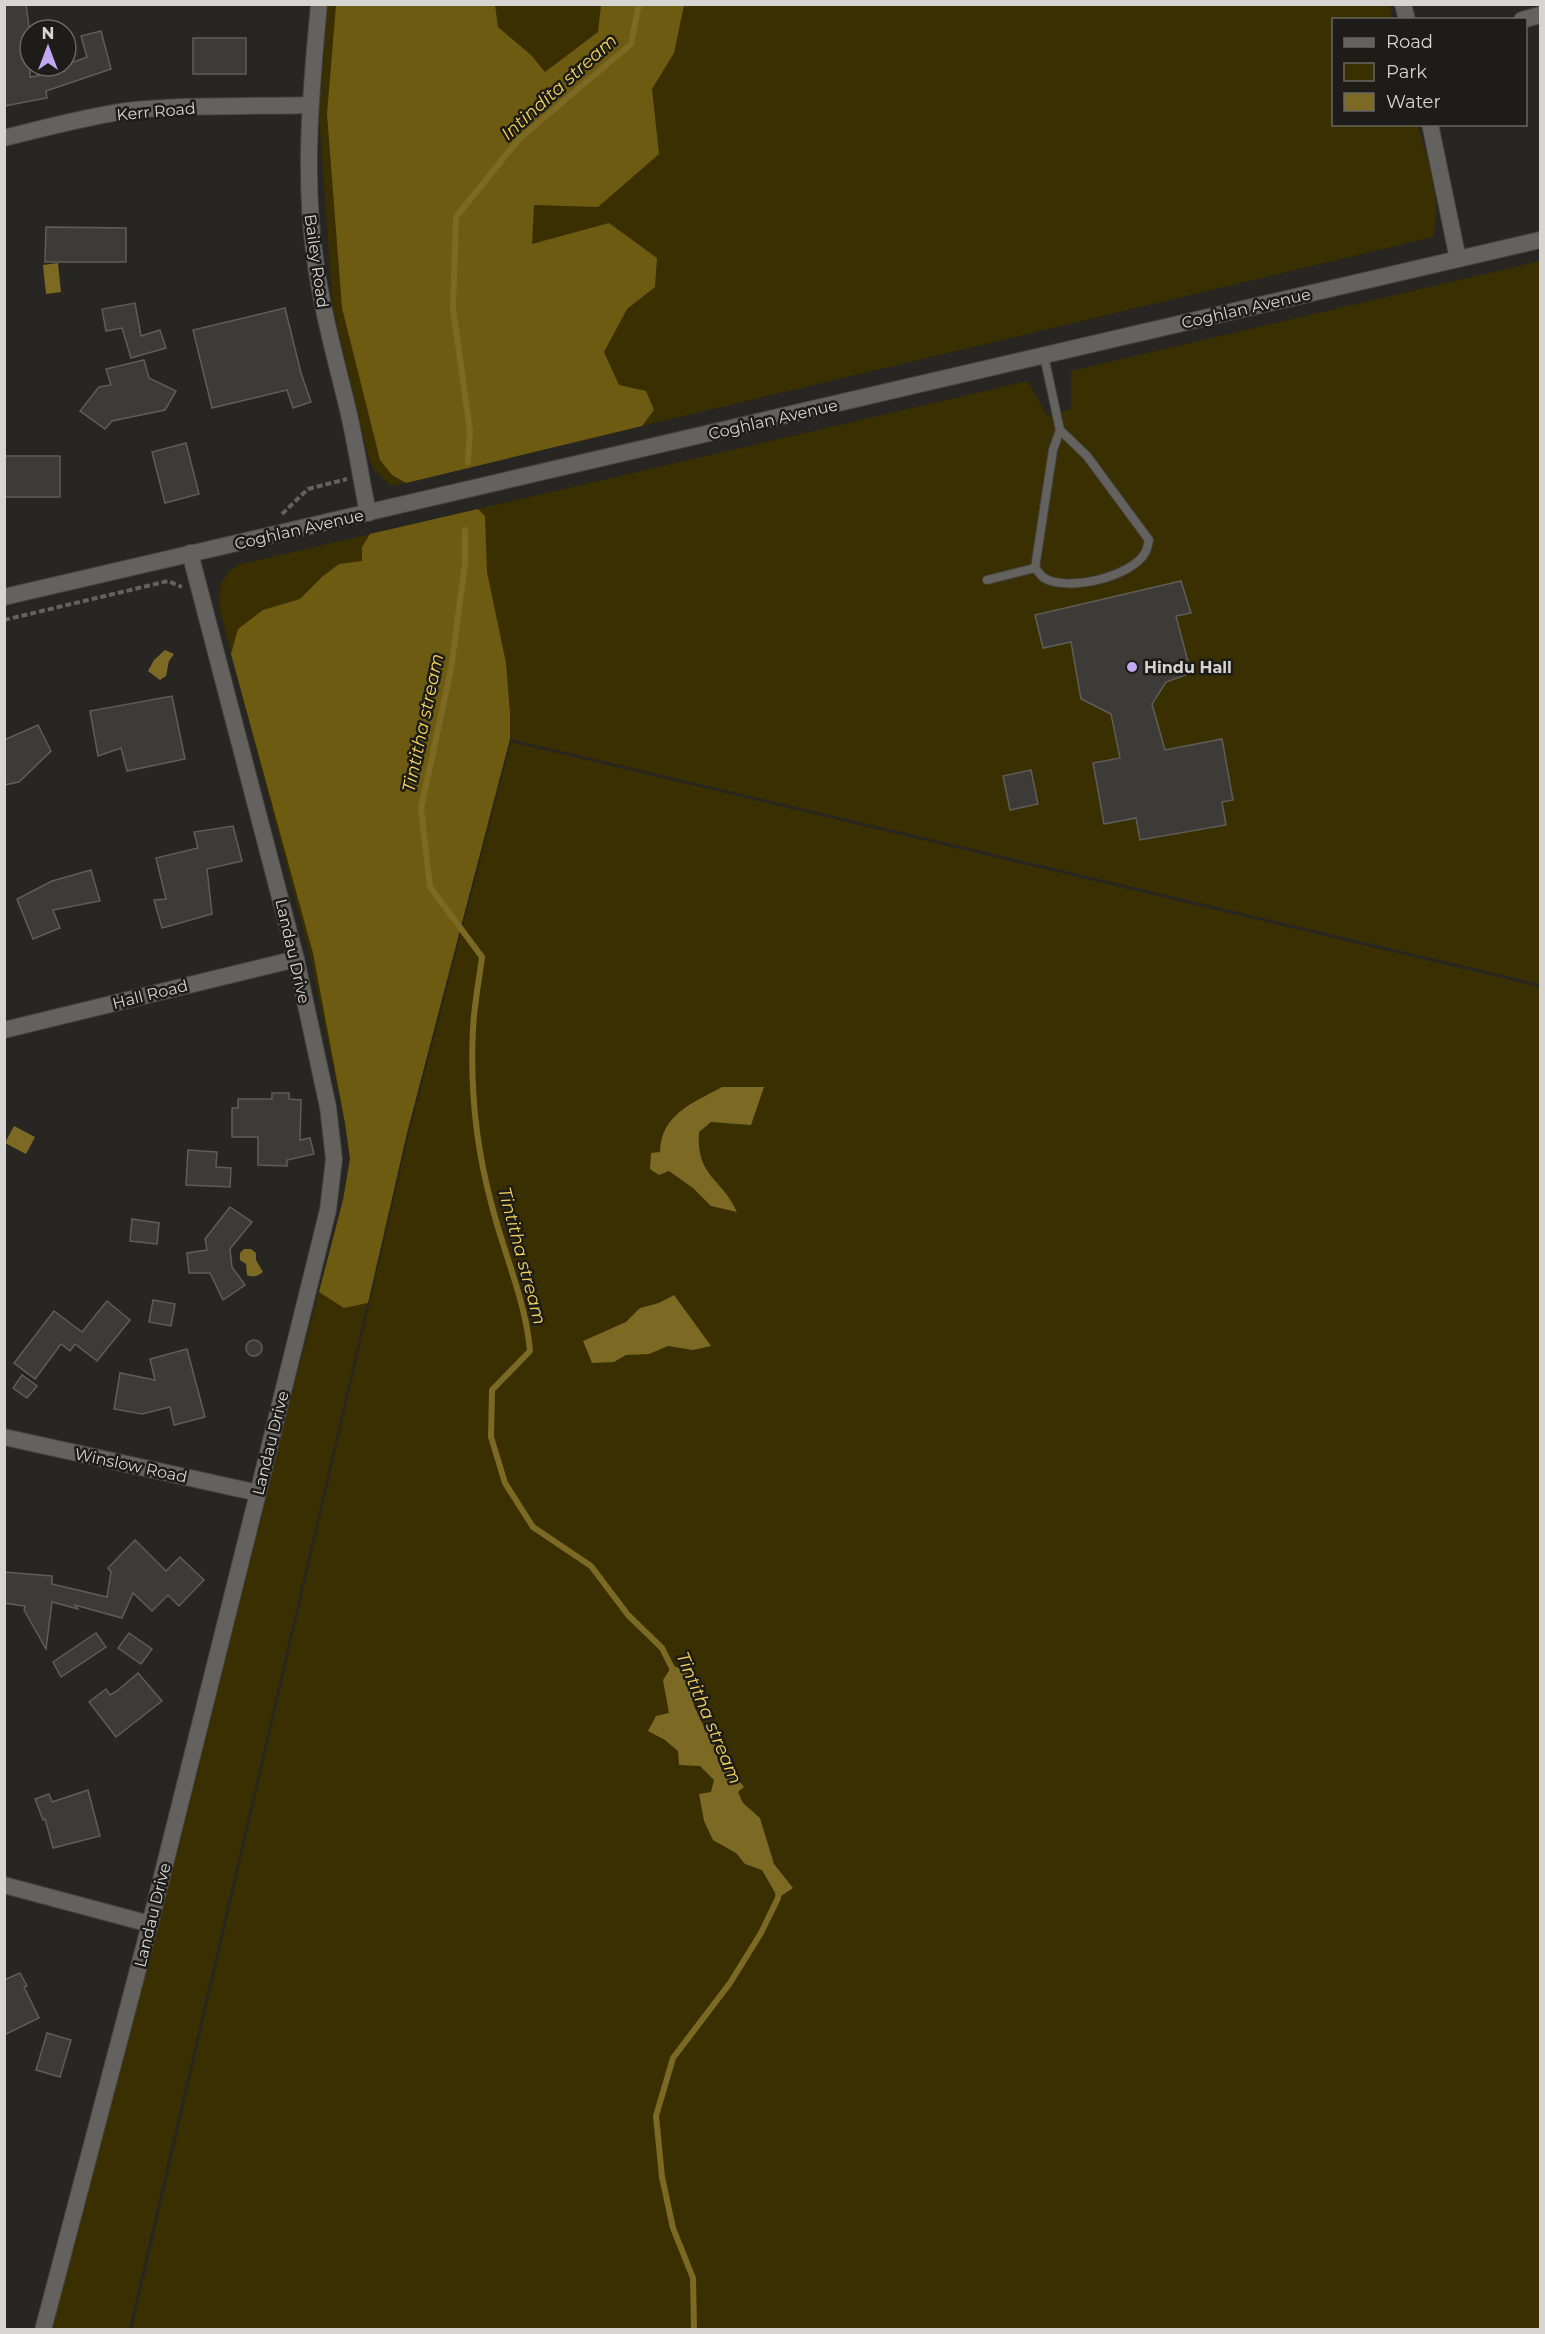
<svg xmlns="http://www.w3.org/2000/svg" width="1545" height="2334" viewBox="0 0 1545 2334" font-family="Montserrat,sans-serif">
	<style>
		.green { fill: #3a2f00 }
		.forest { fill: #6d5b11 }
		.water { fill: #7c6a24 }
		.lines { fill: none; stroke-linecap: round; stroke-linejoin: round }
		.stream { stroke: #7c6a24; stroke-width: 6 }
		.building { fill: #3d3b37; stroke: #5f5d59; stroke-width: 1.5 }
		.service-casing { stroke: #43423f; stroke-width: 10 }
		.minor-casing { stroke: #43423f; stroke-width: 18 }
		.path { stroke: #63625f; stroke-width: 4; stroke-dasharray: 6 3; stroke-linecap: butt }
		.service { stroke: #64625e; stroke-width: 8 }
		.minor { stroke: #64625e; stroke-width: 16 }
		.poi-dot { fill: #c2a7f2; stroke: #1d1c18; stroke-width: 2 }
		.labels { text-anchor: middle; stroke-width: 5; stroke-linejoin: round; paint-order: stroke }
		.street-label { font-size: 16px; fill: #d6d5d2; stroke: #1d1c18 }
		.poi-label { font-size: 16px; font-weight: bold; fill: #d6d5d2; stroke: #1d1c18; text-anchor: start }
		.water-label { font-size: 18px; font-style: italic; fill: #f4d45a; stroke: #1d1c18 }
	</style>
	<rect width="100%" height="100%" fill="#272622"/>
	<g class="green">
		<path d="M328,5H1389L1393,19L1334,20V124L1418,125C1427,160 1443,200 1433,237L391,486L374,470L368,455L333,308L319,115Z"/>
		<path d="M1540,261V984L510,739L407,1133L129,2329L46,2330L343,1200L350,1159L345,1123L310,955L220,610C219,587 218,580 237,565L1028,381L1047,416L1071,409V371Z"/>
		<path d="M511,742L1540,987V2329L132,2330L409,1133Z"/>
	</g>
	<g class="forest">
		<path d="M336,5H495L498,27L531,55L545,72L598,32L601,5H684L674,53L652,89L659,154L598,207L534,205L532,244L609,223L657,258L655,287L627,309L604,352L619,385L646,391L654,410L642,426L406,483L392,475L380,460L342,308L327,114Z"/>
		<path d="M478,509L485,516L487,572L506,663L510,713V739L407,1133L368,1303L344,1308L319,1292L343,1200L350,1159L345,1123L313,953L231,654L238,629L263,610L300,599L323,576L339,564L362,561V547L370,534Z"/>
	</g>
	<g class="water">
		<path d="M58,263L61,292L46,294L43,265Z"/>
		<path d="M165,650L174,654L169,661L166,676L160,680L148,671L154,660Z"/>
		<path d="M722,1087H764L751,1125L711,1122L699,1132C696,1177 722,1178 737,1212L711,1206L693,1188L669,1171L659,1175L650,1169L651,1153L660,1152C661,1114 693,1103 722,1087Z"/>
		<path d="M14,1126L35,1137L26,1154L5,1143Z"/>
		<path d="M244,1249H251L256,1253V1260L263,1272C258,1276 253,1278 247,1275L246,1264L240,1260V1253Z"/>
		<path d="M674,1295L711,1346L693,1350L668,1346L649,1354L626,1355L614,1362L592,1363L583,1341L626,1322L640,1308L659,1303Z"/>
		<path d="M672,1666L687,1670L694,1706L706,1731L714,1741L718,1761L729,1768L744,1787L738,1792L743,1803L760,1818L774,1864L793,1888L778,1898L762,1870L745,1864L736,1853L713,1840L704,1821L699,1794L711,1792L714,1780L700,1766L679,1765L678,1751L665,1740L648,1731L656,1716L669,1713L663,1680Z"/>
	</g>
	<g class="lines">
		<g class="stream">
			<path d="M468,462L470,431L453,308L456,217L519,139L631,44L639,4"/>
			<path d="M465,530V563L451,669L421,808L430,887L482,957C479,981 474,1005 473,1029C470,1089 476,1148 492,1206C504,1254 526,1302 530,1351L492,1390L491,1437L505,1483L533,1527L591,1566L628,1615L662,1648L674,1672"/>
			<path d="M694,2330L693,2278L673,2228L662,2177L656,2116L673,2058L730,1983L761,1933L778,1898L779,1890"/>
		</g>
	</g>
	<g class="building">
		<path d="M4,4H26L30,35V77L65,71L63,66L87,57L81,36L101,31L111,69L46,91L47,98L4,106Z"/>
		<rect x="193" y="38" width="53" height="36"/>
		<path d="M46,227L126,228V262H45Z"/>
		<path d="M135,303L141,336L160,330L166,348L131,358L122,328L106,331L102,309Z"/>
		<path d="M285,308L301,373L311,402L293,408L287,390L212,408L193,330Z"/>
		<path d="M144,360L149,378L176,391L165,410L112,421L105,429L80,411L99,387L111,385L106,369Z"/>
		<path d="M186,443L199,494L165,503L152,452Z"/>
		<rect x="4" y="456" width="56" height="41"/>
		<path d="M1181,581L1191,613L1176,616L1191,673L1166,682L1152,704L1165,750L1222,739L1233,800L1222,802L1226,825L1140,840L1136,818L1104,824L1093,763L1120,758L1111,714L1081,699L1071,642L1043,648L1035,615Z"/>
		<path d="M172,696L185,759L127,771L121,748L98,756L90,711Z"/>
		<path d="M38,725L51,751L19,782L4,785V740Z"/>
		<path d="M1031,770L1038,804L1010,810L1003,776Z"/>
		<path d="M233,826L242,861L207,869L212,914L162,928L154,900L166,899L156,858L198,848L194,832Z"/>
		<path d="M91,870L100,901L53,910L60,928L33,939L17,899L52,881Z"/>
		<path d="M272,1093H289V1099L301,1100L300,1140L310,1138L314,1154L287,1160V1166L258,1165V1137H232V1108H238V1099H272Z"/>
		<path d="M188,1150L217,1152L216,1167L231,1168L230,1187L186,1185Z"/>
		<path d="M230,1207L252,1222L230,1249L232,1267L245,1285L223,1300L210,1273H189L187,1253L207,1250L205,1239Z"/>
		<path d="M132,1219L159,1223L157,1244L130,1241Z"/>
		<path d="M153,1300L175,1304L171,1326L149,1322Z"/>
		<path d="M107,1301L130,1320L97,1361L75,1344L70,1351L61,1344L35,1379L14,1363L54,1311L82,1332Z"/>
		<circle cx="254" cy="1348" r="8"/>
		<path d="M187,1349L205,1417L174,1425L170,1407L142,1414L114,1409L120,1373L155,1380L150,1359Z"/>
		<path d="M22,1375L37,1386L27,1398L13,1388Z"/>
		<path d="M135,1540L166,1571L180,1557L204,1580L179,1606L168,1595L152,1611L133,1593L122,1618L75,1605L78,1609L52,1602L46,1649L24,1610L25,1606L4,1603V1572L52,1576V1584L107,1597L111,1572L108,1568Z"/>
		<path d="M96,1633L106,1647L61,1677L53,1662Z"/>
		<path d="M129,1633L152,1649L141,1664L118,1648Z"/>
		<path d="M138,1673L162,1701L116,1737L89,1702L106,1689L110,1695L117,1691Z"/>
		<path d="M88,1790L100,1836L53,1848L45,1819L43,1820L35,1799L49,1794L52,1802Z"/>
		<path d="M20,1973L27,1986L24,1987L39,2018L4,2035V1980Z"/>
		<path d="M47,2033L71,2040L60,2077L36,2070Z"/>
	</g>
	<g class="lines">
		<g class="service-casing">
			<g id="service">
				<path d="M1044,356L1060,430L1053,450L1035,568C1038,571 1041,576 1044,578C1068,592 1131,577 1145,553C1147,550 1148,544 1149,540L1087,456L1060,430"/>
				<path d="M987,580L1035,568"/>
			</g>
		</g>
		<g class="minor-casing">
			<g id="minor">
				<path d="M319,4C311,89 303,175 315,259C322,311 336,360 348,410C356,444 361,479 368,513"/>
				<path d="M1403,4L1407,20"/>
				<path d="M1522,20L1540,15"/>
				<path d="M1430,124L1458,259"/>
				<path d="M4,138C44,128 85,117 126,111C187,104 249,107 310,105"/>
				<path d="M4,597L1540,240"/>
				<path d="M4,1030L296,959"/>
				<path d="M4,1437L258,1493"/>
				<path d="M4,1885L150,1924"/>
				<path d="M43,2330L150,1924L258,1493L328,1210L334,1159L328,1107L296,959L190,553"/>
			</g>
		</g>
		<g class="path">
			<path d="M282,514L308,489L347,479"/>
			<path d="M4,620L168,581L182,587"/>
		</g>
		<use href="#service" class="service"/>
		<use href="#minor" class="minor"/>
	</g>
	<circle class="poi-dot" cx="1132" cy="667" r="6"/>
	<g class="labels">
		<g class="street-label">
			<text transform="translate(156 111) rotate(-5)" y="6">Kerr Road</text>
			<text transform="translate(317 261) rotate(82)" y="6">Bailey Road</text>
			<text transform="translate(1246 308) rotate(-13)" y="6">Coghlan Avenue</text>
			<text transform="translate(773 419) rotate(-13)" y="6">Coghlan Avenue</text>
			<text transform="translate(299 529) rotate(-13)" y="6">Coghlan Avenue</text>
			<text transform="translate(293 951) rotate(77)" y="6">Landau Drive</text>
			<text transform="translate(150 994) rotate(-14)" y="6">Hall Road</text>
			<text transform="translate(270 1443) rotate(-76)" y="6">Landau Drive</text>
			<text transform="translate(131 1465) rotate(12)" y="6">Winslow Road</text>
			<text transform="translate(152 1915) rotate(-76)" y="6">Landau Drive</text>
		</g>
		<g class="poi-label">
			<text x="1144" y="673">Hindu Hall</text>
		</g>
		<g class="water-label">
			<text transform="translate(559 87) rotate(-42)" y="6">Intindita stream</text>
			<text transform="translate(423 723) rotate(-78)" y="6">Tintitha stream</text>
			<text transform="translate(522 1256) rotate(75)" y="6">Tintitha stream</text>
			<text transform="translate(709 1718) rotate(67)" y="6">Tintitha stream</text>
		</g>
	</g>
	<rect width="1545" height="2334" fill="none" stroke="#d6d5d2" stroke-width="12"/>
	<rect x="1332" y="18" width="195" height="108" fill="#1d1c18" stroke="#676662" stroke-width="1.5"/>
	<rect x="1344" y="38" width="30" height="9" fill="#64625e" stroke="#676662" stroke-width="1.5"/>
	<text x="1386" y="48" font-size="18" fill="#d6d5d2">Road</text>
	<rect x="1344" y="63" width="30" height="18" fill="#3a2f00" stroke="#676662" stroke-width="1.5"/>
	<text x="1386" y="78" font-size="18" fill="#d6d5d2">Park</text>
	<rect x="1344" y="93" width="30" height="18" fill="#7c6a24" stroke="#676662" stroke-width="1.5"/>
	<text x="1386" y="108" font-size="18" fill="#d6d5d2">Water</text>
	<g transform="translate(48 48)"><circle r="28" fill="#1d1c18" stroke="#676662" stroke-width="1.5"/>
	<path d="M0-4.5L10 22L0 15L-10 22Z" fill="#c2a7f2"/>
	<text y="-9" font-size="16" font-weight="bold" text-anchor="middle" fill="#d6d5d2">N</text>
	</g>
</svg>
